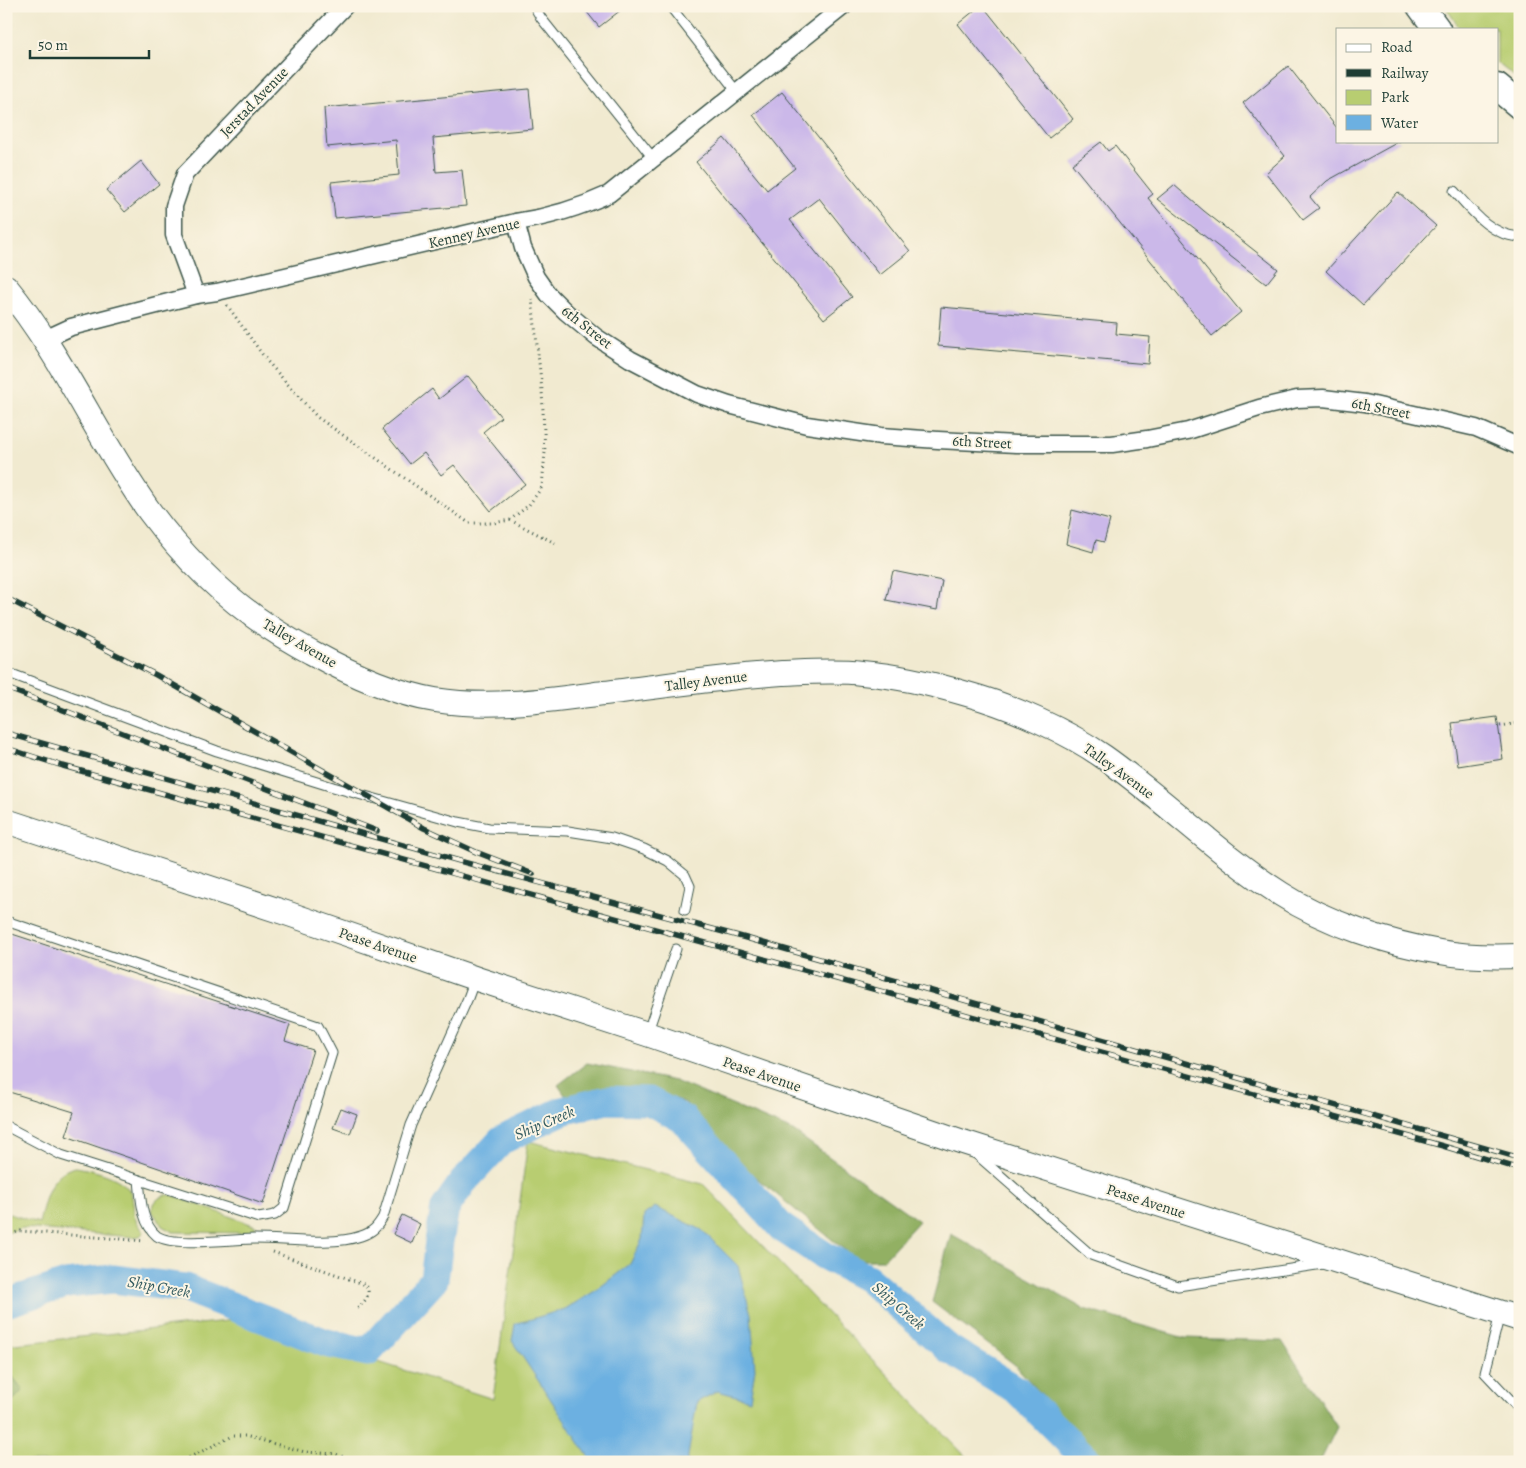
<svg xmlns="http://www.w3.org/2000/svg" width="1526" height="1468" viewBox="0 0 1526 1468" font-family="Alegreya,serif">
	<style>
		.green { fill: #b8cd71; stroke: #6c8552 }
		.forest { fill: #92b063; stroke: #58764c }
		.water { fill: #6cb0e1; stroke: #46768a }
		.lines { fill: none; stroke-linecap: round; stroke-linejoin: round }
		.river { stroke: #6cb0e1; stroke-width: 29 }
		.building { fill: #cbb8e9 }
		.lane-casing { stroke: #3e574b; stroke-width: 11 }
		.street-casing { stroke: #3e574b; stroke-width: 19 }
		.secondary-casing { stroke: #3e574b; stroke-width: 26 }
		.primary-casing { stroke: #3e574b; stroke-width: 29 }
		.path { stroke: #3e574b; stroke-width: 3; stroke-dasharray: 1 4; stroke-linecap: butt }
		.lane { stroke: #fff; stroke-width: 9 }
		.street { stroke: #fff; stroke-width: 16 }
		.secondary { stroke: #fff; stroke-width: 24 }
		.primary { stroke: #fff; stroke-width: 26 }
		.rail-casing { stroke: #1f3d34; stroke-width: 5.5 }
		.rail { stroke: #fcf5e5; stroke-width: 4; stroke-dasharray: 11; stroke-linecap: butt }
		.labels { text-anchor: middle; stroke-width: 4; stroke-linejoin: round; paint-order: stroke }
		.street-label { font-size: 15px; fill: #1f3d34; stroke: #fcf5e5 }
		.water-label { font-size: 16px; font-style: italic; fill: #325a5f; stroke: #fcf5e5 }
	</style>
	<rect width="100%" height="100%" fill="#fcf5e5"/>
	<filter id="ink" filterUnits="userSpaceOnUse"><feTurbulence type="fractalNoise" baseFrequency=".02" numOctaves="2"/><feDisplacementMap in="SourceGraphic" scale="10" xChannelSelector="R" yChannelSelector="G"/><feConvolveMatrix kernelMatrix="1 2 1 2 8 2 1 2 1" color-interpolation-filters="sRGB"/></filter>
	<filter id="wash" filterUnits="userSpaceOnUse"><feTurbulence type="fractalNoise" baseFrequency=".0096" numOctaves="4" result="noise"/><feDisplacementMap in="SourceGraphic" scale="20" xChannelSelector="R" yChannelSelector="G"/><feGaussianBlur stdDeviation="1.12" result="paint"/><feColorMatrix in="noise" values="0 0 0 0 0 0 0 0 0 0 0 0 0 0 0 0 0 1.4 0 .05"/><feComposite in="paint" operator="in"/></filter>
	<g filter="url(#wash)">
		<rect width="100%" height="100%" fill="#f1ead0"/>
		<g class="green">
			<path d="M1445,6H1520V81L1497,63V29H1460Z"/>
			<path d="M528,1141L703,1184L971,1462H6V1345L245,1319L493,1399Z"/>
			<path d="M76,1167C92,1170 128,1177 132,1197C136,1216 130,1214 144,1232L140,1236L133,1237L23,1228L6,1233V1213L39,1223C45,1200 49,1172 76,1167Z"/>
			<path d="M165,1195H172L256,1226L252,1233L173,1232L162,1226L152,1211C154,1202 156,1199 165,1195Z"/>
		</g>
		<g class="forest">
			<path d="M587,1063L675,1081L793,1131L919,1221L883,1260H857L744,1168L692,1122L686,1103L658,1093L609,1087L567,1098L558,1085Z"/>
			<path d="M951,1234L1084,1309L1185,1338L1282,1341L1337,1427L1320,1462H1103L1014,1364L932,1302Z"/>
			<path d="M6,1368L23,1390L6,1408Z"/>
		</g>
		<path class="water" d="M655,1207L702,1230L738,1266L751,1314L755,1369L750,1400L718,1391L697,1402L687,1462H592L512,1341L515,1324L565,1309L595,1291L630,1264L642,1239L644,1215Z"/>
		<g class="lines">
			<path class="river" d="M6,1303L66,1284L113,1279L185,1288L326,1343L368,1352L434,1280L439,1242L445,1208L463,1182L502,1140L562,1111L607,1100L649,1101L683,1119L782,1228L825,1256L867,1278L949,1349L1017,1390L1089,1462"/>
		</g>
		<g id="blocks">
			<g class="building">
				<path d="M582,6H626L599,27Z"/>
				<path d="M980,6H983L1073,119L1049,138L958,24Z"/>
				<path d="M1288,66L1337,128V141H1400L1327,181L1310,197L1319,208L1303,220L1266,173L1285,156L1243,103Z"/>
				<path d="M529,89L533,129L433,138L436,172L462,170L466,206L335,218L331,182L399,175L396,140L327,147L324,108Z"/>
				<path d="M782,92L910,251L880,275L819,198L790,220L852,297L824,319L696,162L724,138L767,190L795,168L753,115Z"/>
				<path d="M1101,142L1108,151L1115,146L1153,194L1148,198L1241,312L1212,336L1072,164Z"/>
				<path d="M141,161L159,184L125,212L106,190Z"/>
				<path d="M1174,185L1204,211L1278,269L1266,284L1157,199Z"/>
				<path d="M1398,192L1436,226L1363,305L1326,271Z"/>
				<path d="M941,307L1117,323L1116,334L1150,337L1148,364L938,346Z"/>
				<path d="M468,376L501,417L483,432L525,484L491,511L454,465L441,475L424,453L410,464L382,429L432,389L439,399Z"/>
				<path d="M1072,510L1110,520L1104,542L1096,540L1093,552L1066,544Z"/>
				<path d="M893,571L942,581L937,610L886,600Z"/>
				<path d="M1497,717L1503,759L1458,766L1452,723Z"/>
				<path d="M6,932L290,1025L285,1041L313,1050L263,1204L66,1136L74,1112L6,1091Z"/>
				<path d="M341,1108L357,1114L350,1134L333,1128Z"/>
				<path d="M402,1215L420,1224L412,1243L393,1234Z"/>
			</g>
		</g>
	</g>
	<g filter="url(#ink)">
		<use href="#blocks" fill-opacity="0" stroke="#3e574b" stroke-width="1"/>
		<g class="lines">
			<g class="lane-casing">
				<g id="lane">
					<path d="M534,6L541,18L653,158"/>
					<path d="M670,6L737,92"/>
					<path d="M1454,191C1472,211 1491,236 1520,237"/>
					<path d="M6,672L217,751L333,787L458,822L489,828L568,831L612,838L644,849L668,861L685,875L690,886L685,910"/>
					<path d="M6,921L318,1026L332,1053L284,1208L275,1215L259,1218L61,1155L6,1126"/>
					<path d="M647,1034L676,949"/>
					<path d="M976,1154L1091,1255L1178,1286L1323,1264"/>
					<path d="M139,1180C141,1198 141,1223 157,1236C173,1247 235,1239 255,1239C286,1239 332,1246 361,1236C373,1232 377,1227 383,1217L411,1125L468,998L475,979"/>
					<path d="M1500,1314L1485,1373L1520,1410"/>
				</g>
			</g>
			<g class="street-casing">
				<g id="street">
					<path d="M516,222L523,248L536,277L548,294L566,312L596,337L630,359L697,394L729,405L807,425L881,436L938,440L1016,444H1112L1147,439L1188,431L1259,408L1297,399L1323,398L1365,403L1476,428L1520,447"/>
					<path d="M196,295L174,235V206L185,174L345,6"/>
					<path d="M45,339L71,327L196,295L217,292L516,222C549,217 579,208 609,194L844,6"/>
				</g>
			</g>
			<g class="secondary-casing">
				<g id="secondary">
					<path d="M6,287C63,356 98,440 150,512C193,570 248,619 311,652C349,673 392,693 435,700C491,709 548,700 604,693C663,686 722,677 782,673C808,672 836,670 862,673C898,676 933,684 967,694C1011,706 1067,731 1104,757C1165,800 1218,854 1281,894C1326,923 1387,943 1440,952C1466,957 1493,957 1520,956"/>
					<path d="M6,821L289,914L480,980L647,1034L963,1142L1520,1319"/>
				</g>
			</g>
			<g class="primary-casing">
				<g id="primary">
					<path d="M1420,6L1437,29"/>
					<path d="M1497,87L1520,106"/>
				</g>
			</g>
			<g class="path">
				<path d="M227,305L267,361L317,417L469,523H493L510,520L529,505L542,487L545,452L542,390L532,299"/>
				<path d="M510,520L555,543"/>
				<path d="M1500,726L1520,723"/>
				<path d="M6,1235L21,1231L145,1241"/>
				<path d="M273,1252L366,1285C372,1295 364,1302 357,1309"/>
				<path d="M180,1462L233,1436H245L305,1452L336,1454L357,1462"/>
			</g>
			<use href="#lane" class="lane"/>
			<use href="#street" class="street"/>
			<use href="#secondary" class="secondary"/>
			<use href="#primary" class="primary"/>
			<g class="rail-casing">
				<g id="rail">
					<path d="M6,598L156,675L424,828L476,852L533,874"/>
					<path d="M6,688L377,831"/>
					<path d="M6,733L463,862L746,938L1520,1158"/>
					<path d="M6,748L63,766L1443,1146L1520,1169"/>
				</g>
			</g>
			<use href="#rail" class="rail"/>
		</g>
	</g>
	<g class="labels">
		<g class="street-label">
			<text transform="translate(254 102) rotate(-46)" y="5">Jerstad Avenue</text>
			<text transform="translate(474 233) rotate(-13)" y="5">Kenney Avenue</text>
			<text transform="translate(587 327) rotate(38)" y="5">6th Street</text>
			<text transform="translate(1381 408) rotate(11)" y="5">6th Street</text>
			<text transform="translate(982 442) rotate(3)" y="5">6th Street</text>
			<text transform="translate(300 643) rotate(30)" y="5">Talley Avenue</text>
			<text transform="translate(706 681) rotate(-7)" y="5">Talley Avenue</text>
			<text transform="translate(1119 771) rotate(36)" y="5">Talley Avenue</text>
			<text transform="translate(378 945) rotate(19)" y="5">Pease Avenue</text>
			<text transform="translate(762 1074) rotate(19)" y="5">Pease Avenue</text>
			<text transform="translate(1146 1201) rotate(18)" y="5">Pease Avenue</text>
		</g>
		<g class="water-label">
			<text transform="translate(544 1122) rotate(-23)" y="6">Ship Creek</text>
			<text transform="translate(159 1286) rotate(10)" y="6">Ship Creek</text>
			<text transform="translate(899 1305) rotate(41)" y="6">Ship Creek</text>
		</g>
	</g>
	<rect width="1526" height="1468" fill="none" stroke="#fcf5e5" stroke-width="25"/>
	<rect x="1336" y="28" width="162" height="115" fill="#fcf5e5" stroke="#a4ab9e"/>
	<rect x="1346" y="44" width="25" height="8" fill="#ffffff" stroke="#a4ab9e"/>
	<text x="1381" y="52" font-size="15" fill="#1f3d34">Road</text>
	<rect x="1346" y="69" width="25" height="8" fill="#1f3d34" stroke="#a4ab9e"/>
	<text x="1381" y="78" font-size="15" fill="#1f3d34">Railway</text>
	<rect x="1346" y="90" width="25" height="15" fill="#b8cd71" stroke="#a4ab9e"/>
	<text x="1381" y="102" font-size="15" fill="#1f3d34">Park</text>
	<rect x="1346" y="115" width="25" height="15" fill="#6cb0e1" stroke="#a4ab9e"/>
	<text x="1381" y="128" font-size="15" fill="#1f3d34">Water</text>
	<path d="M30 50v8h119v-8" fill="none" stroke="#1f3d34" stroke-width="2.5"/>
	<text x="38" y="50" font-size="15" fill="#1f3d34" stroke="#fcf5e5" stroke-width="4" paint-order="stroke">50 m</text>
</svg>
